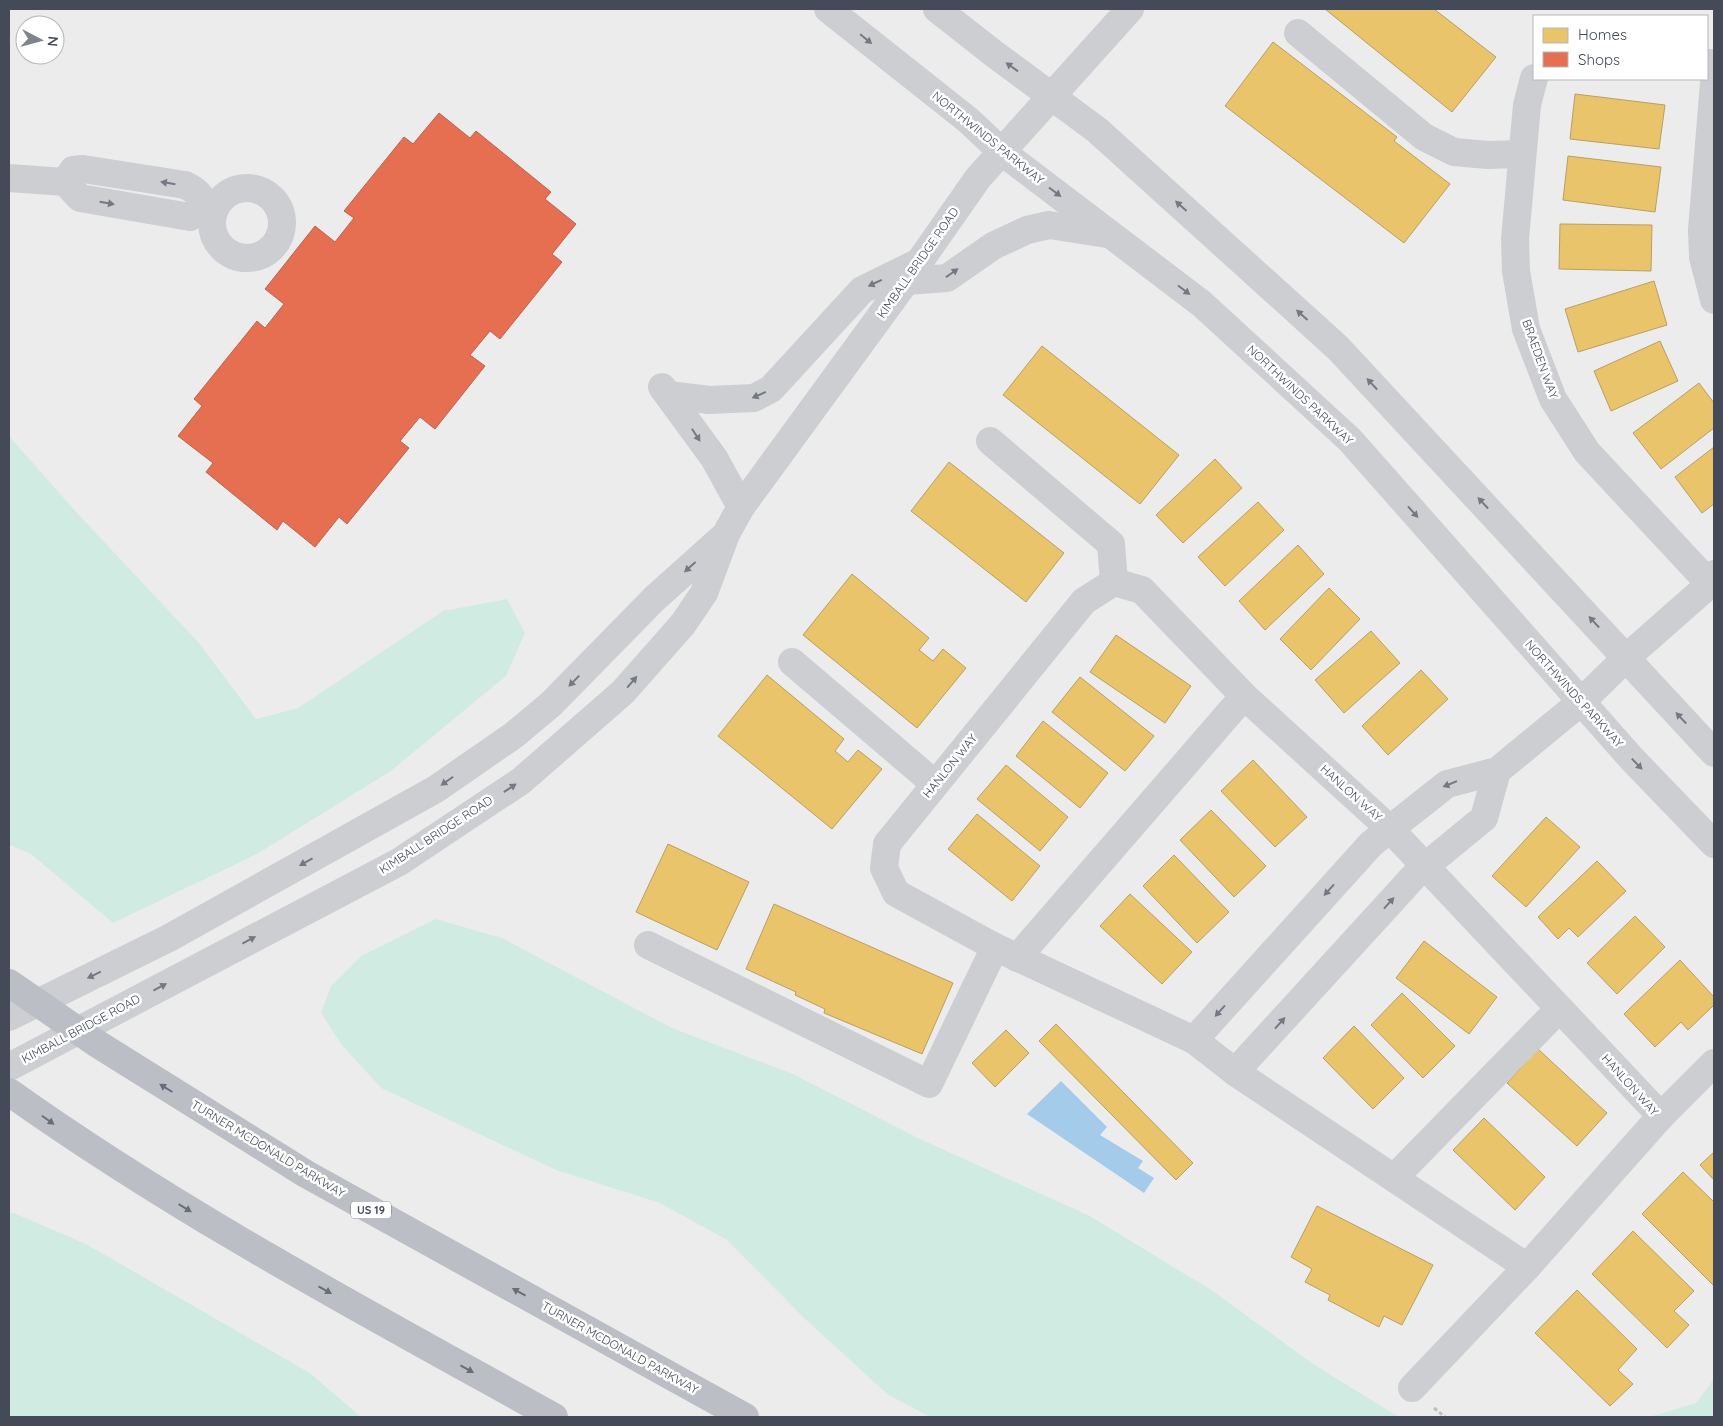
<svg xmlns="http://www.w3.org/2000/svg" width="1723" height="1426" viewBox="0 0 1723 1426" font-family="Quicksand,sans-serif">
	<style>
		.green { fill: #d0ece2 }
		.water { fill: #a5cbea }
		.homes { fill: #e9c46a; stroke: #b89f65 }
		.shops { fill: #e76f51; stroke: #b66453 }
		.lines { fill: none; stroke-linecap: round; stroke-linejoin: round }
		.path { stroke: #b7c2c2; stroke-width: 3; stroke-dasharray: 4 2.5; stroke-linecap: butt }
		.minor { stroke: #cdced2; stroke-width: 28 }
		.highway { stroke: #bcbec5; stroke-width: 28 }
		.oneway { fill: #747883 }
		.oneway2 { fill: #686d79 }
		.labels { text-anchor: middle; stroke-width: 5; stroke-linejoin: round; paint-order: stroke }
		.shield { fill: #fff; stroke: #7c808a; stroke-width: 1 }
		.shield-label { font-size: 11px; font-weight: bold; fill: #444a58 }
		.street-label { font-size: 12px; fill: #444a58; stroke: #fff }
	</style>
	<rect width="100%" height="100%" fill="#edecec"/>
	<g class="green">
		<path d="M9,436L78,514L199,643L256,719L298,708L443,611L507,599L525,633L506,676L391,771L257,854L113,923L31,854L9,845Z"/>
		<path d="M436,919L502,938L672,1028L793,1074L920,1139L1088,1215L1213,1291L1313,1364L1399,1417H930L887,1394L803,1317L727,1240L660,1203L556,1170L381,1088L341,1044L321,1013L331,986L361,956Z"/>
		<path d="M9,1213H14L86,1244L310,1373L361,1417H9Z"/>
		<path d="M1714,1379V1417H1649L1696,1403Z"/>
	</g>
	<path class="water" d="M1061,1081L1107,1127L1100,1135L1143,1161L1138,1168L1154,1178L1144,1193L1027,1114Z"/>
	<g class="homes">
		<path d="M1325,9H1434L1496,57L1452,112Z"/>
		<path d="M1273,42L1397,137L1394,141L1450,184L1404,243L1225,106Z"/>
		<path d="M1575,94L1665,105L1659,149L1570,139Z"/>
		<path d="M1568,156L1661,167L1655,212L1563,200Z"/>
		<path d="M1560,224L1652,225L1651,271L1559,269Z"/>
		<path d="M1654,281L1667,325L1578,352L1565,309Z"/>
		<path d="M1660,341L1678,381L1611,411L1594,371Z"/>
		<path d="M1042,346L1179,455L1140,504L1003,395Z"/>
		<path d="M1699,383L1714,403V428L1661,469L1633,433Z"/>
		<path d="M1714,447V504L1702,513L1675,477Z"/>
		<path d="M1215,459L1242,488L1183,543L1156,515Z"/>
		<path d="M949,462L1064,553L1026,602L911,511Z"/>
		<path d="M1258,502L1284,530L1225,586L1198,557Z"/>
		<path d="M1298,545L1324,574L1265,630L1239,601Z"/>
		<path d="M852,574L929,638L919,650L933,661L943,649L966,668L917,728L803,635Z"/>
		<path d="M1329,588L1360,619L1311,670L1280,639Z"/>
		<path d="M1371,631L1400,663L1344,713L1315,680Z"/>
		<path d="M1116,635L1191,686L1165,723L1090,672Z"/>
		<path d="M1421,670L1448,699L1388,755L1362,726Z"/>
		<path d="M767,675L844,739L835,751L848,762L858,750L882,769L832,829L718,736Z"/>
		<path d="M1080,677L1154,736L1125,771L1052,712Z"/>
		<path d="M1043,721L1108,773L1080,808L1016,756Z"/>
		<path d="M1253,760L1307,817L1275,847L1221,791Z"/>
		<path d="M1006,765L1068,817L1040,851L977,799Z"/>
		<path d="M1211,810L1266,866L1234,897L1180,840Z"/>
		<path d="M977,814L1040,866L1012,901L948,849Z"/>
		<path d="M1546,817L1580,847L1526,907L1492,876Z"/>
		<path d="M668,844L749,882L717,950L636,912Z"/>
		<path d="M1174,855L1229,912L1197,943L1143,886Z"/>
		<path d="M1597,861L1626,891L1578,937L1569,928L1558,939L1538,917Z"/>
		<path d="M1130,894L1192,952L1162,984L1100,926Z"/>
		<path d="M774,904L953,983L922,1054L824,1013L825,1009L795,995L796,992L746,969Z"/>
		<path d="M1635,916L1665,947L1617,994L1587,963Z"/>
		<path d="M1424,941L1497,997L1469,1034L1396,978Z"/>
		<path d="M1680,960L1714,997V1005L1688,1030L1681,1022L1655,1047L1624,1014Z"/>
		<path d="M1402,993L1455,1046L1423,1078L1371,1025Z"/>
		<path d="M1056,1024L1193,1163L1176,1180L1039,1041Z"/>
		<path d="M1354,1026L1404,1078L1373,1109L1323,1058Z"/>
		<path d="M1006,1030L1029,1053L995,1087L972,1063Z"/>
		<path d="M1538,1049L1607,1113L1577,1146L1507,1083Z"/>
		<path d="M1484,1118L1545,1177L1515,1210L1453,1150Z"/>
		<path d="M1714,1152V1180L1700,1165Z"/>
		<path d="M1683,1172L1714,1202V1286L1642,1214Z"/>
		<path d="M1317,1206L1433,1265L1402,1325L1384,1316L1379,1327L1328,1300L1330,1295L1305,1282L1312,1269L1291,1257Z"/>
		<path d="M1633,1231L1694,1291L1674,1311L1689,1325L1667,1348L1592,1274Z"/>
		<path d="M1577,1290L1637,1349L1618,1370L1633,1384L1610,1406L1535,1333Z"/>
	</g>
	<path class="shops" d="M439,113L470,138L476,131L551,192L545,199L576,224L552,254L562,262L500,339L490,331L470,355L485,366L435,429L420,417L400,441L409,448L347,524L339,517L315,547L283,521L277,530L206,472L213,463L178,436L202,406L194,399L257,321L265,328L284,304L265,289L315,226L335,242L354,218L344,211L404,137L413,144Z"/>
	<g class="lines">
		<path class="path" d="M1434,1408L1445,1417"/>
		<g class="minor">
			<path d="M828,9L968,120L1002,152L1202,304L1350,440L1632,759L1714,844"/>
			<path d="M937,9L993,53L1097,130L1338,348L1714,753"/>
			<path d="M1298,33L1424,137L1454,152L1488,155L1522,154"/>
			<path d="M1707,63H1714"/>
			<path d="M1534,78L1527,105L1515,239L1516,271L1526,329L1553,399L1587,452L1710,584"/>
			<path d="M1714,83L1702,230L1714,231"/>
			<path d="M9,178L65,182L80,198L190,217C211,206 202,193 185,185L83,169L73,170L65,182"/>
			<circle cx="247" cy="223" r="35"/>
			<path d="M1702,230L1703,257L1714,300"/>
			<path d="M906,281L947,278L993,246L1027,230L1049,225L1107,234"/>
			<path d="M662,387L714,458L741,507"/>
			<path d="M669,395L709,400L754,398L771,389L862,290L917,263"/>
			<path d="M990,441L1111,544L1114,582"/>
			<path d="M1114,582L1142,590L1244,696L1390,829L1661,1116L1527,1267L1235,1072L1194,1040L995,947L896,893L884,868L887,844L1084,601Z"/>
			<path d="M792,662L935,784"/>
			<path d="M648,945L929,1084L995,947"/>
			<path d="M1017,958L1244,696"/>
			<path d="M9,1017L169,938L436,789L514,735L551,704L654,599L722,538"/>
			<path d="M1194,1040L1371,844L1447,784L1497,771L1581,702L1627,657L1710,584L1714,574"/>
			<path d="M9,1067L399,862L521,781L623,692L683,624L704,593L726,534L741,507L906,281L978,178L1130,9"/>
			<path d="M1235,1072L1417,873L1484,818L1497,771"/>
			<path d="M1661,1116L1714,1063"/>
			<path d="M1394,1178L1559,1009"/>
			<path d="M1412,1388L1527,1267"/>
		</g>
		<g class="highway">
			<path d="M9,983L96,1043L306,1174L745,1417"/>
			<path d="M9,1092C182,1215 369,1314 554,1417"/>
		</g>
	</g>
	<defs><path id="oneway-solid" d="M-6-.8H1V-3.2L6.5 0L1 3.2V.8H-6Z" transform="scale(1.25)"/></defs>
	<g class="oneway">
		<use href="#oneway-solid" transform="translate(866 39) rotate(39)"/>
		<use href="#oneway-solid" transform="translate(1012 67) rotate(-144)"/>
		<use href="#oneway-solid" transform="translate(168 183) rotate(-171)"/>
		<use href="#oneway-solid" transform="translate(1055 192) rotate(37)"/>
		<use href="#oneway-solid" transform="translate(107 203) rotate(10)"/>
		<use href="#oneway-solid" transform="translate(1181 206) rotate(-138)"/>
		<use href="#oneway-solid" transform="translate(952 273) rotate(-35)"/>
		<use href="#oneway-solid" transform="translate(875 283) rotate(155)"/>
		<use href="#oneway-solid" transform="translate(1184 290) rotate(37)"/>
		<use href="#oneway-solid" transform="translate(1302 315) rotate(-138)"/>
		<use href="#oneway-solid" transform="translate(1372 384) rotate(-133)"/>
		<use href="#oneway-solid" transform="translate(759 395) rotate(156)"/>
		<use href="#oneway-solid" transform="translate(696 435) rotate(57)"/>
		<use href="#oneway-solid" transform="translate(1483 503) rotate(-133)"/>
		<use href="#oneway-solid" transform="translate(1413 512) rotate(48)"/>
		<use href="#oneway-solid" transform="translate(690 567) rotate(138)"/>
		<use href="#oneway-solid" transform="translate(1594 622) rotate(-133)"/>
		<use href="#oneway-solid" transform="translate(574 681) rotate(134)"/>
		<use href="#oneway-solid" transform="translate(632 682) rotate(-49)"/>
		<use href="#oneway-solid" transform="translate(1681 718) rotate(-133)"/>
		<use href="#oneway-solid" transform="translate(1637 764) rotate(46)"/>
		<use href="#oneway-solid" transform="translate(447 781) rotate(145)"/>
		<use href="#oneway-solid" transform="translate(1450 784) rotate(158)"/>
		<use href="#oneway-solid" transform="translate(510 788) rotate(-34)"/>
		<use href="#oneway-solid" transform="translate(306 862) rotate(151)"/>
		<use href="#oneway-solid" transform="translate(1329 890) rotate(132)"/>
		<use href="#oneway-solid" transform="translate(1389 903) rotate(-48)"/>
		<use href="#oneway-solid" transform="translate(249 940) rotate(-28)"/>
		<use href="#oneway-solid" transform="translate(94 975) rotate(154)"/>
		<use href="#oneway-solid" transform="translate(160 987) rotate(-28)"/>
		<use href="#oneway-solid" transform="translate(1220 1011) rotate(132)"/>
		<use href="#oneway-solid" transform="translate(1280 1023) rotate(-48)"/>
	</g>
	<g class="oneway2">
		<use href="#oneway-solid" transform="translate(166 1088) rotate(-148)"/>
		<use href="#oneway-solid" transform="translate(48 1120) rotate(35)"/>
		<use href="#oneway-solid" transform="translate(185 1208) rotate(31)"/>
		<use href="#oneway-solid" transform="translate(325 1290) rotate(29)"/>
		<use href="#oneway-solid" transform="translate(519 1292) rotate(-151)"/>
		<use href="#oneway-solid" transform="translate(467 1369) rotate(29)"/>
	</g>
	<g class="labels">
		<rect class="shield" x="351" y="1201.5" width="40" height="17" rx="4"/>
		<g class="shield-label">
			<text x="371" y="1214">US 19</text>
		</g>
		<g class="street-label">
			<text transform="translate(988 138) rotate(39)" y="4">NORTHWINDS PARKWAY</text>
			<text transform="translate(918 263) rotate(-55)" y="4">KIMBALL BRIDGE ROAD</text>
			<text transform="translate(1540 359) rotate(70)" y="4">BRAEDEN WAY</text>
			<text transform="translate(1300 395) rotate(43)" y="4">NORTHWINDS PARKWAY</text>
			<text transform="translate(1574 694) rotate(48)" y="4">NORTHWINDS PARKWAY</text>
			<text transform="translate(950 766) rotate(-51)" y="4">HANLON WAY</text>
			<text transform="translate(1351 793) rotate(42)" y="4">HANLON WAY</text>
			<text transform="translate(436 835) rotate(-33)" y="4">KIMBALL BRIDGE ROAD</text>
			<text transform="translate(81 1029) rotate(-28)" y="4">KIMBALL BRIDGE ROAD</text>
			<text transform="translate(1630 1085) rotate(48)" y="4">HANLON WAY</text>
			<text transform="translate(268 1149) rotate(31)" y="4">TURNER MCDONALD PARKWAY</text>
			<text transform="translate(620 1348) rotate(29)" y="4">TURNER MCDONALD PARKWAY</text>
		</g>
	</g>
	<rect width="1723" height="1426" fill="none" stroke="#444a58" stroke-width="20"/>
	<rect x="1533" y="15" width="175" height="65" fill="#ffffff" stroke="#b4b7bc"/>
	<rect x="1543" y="28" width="25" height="15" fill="#e9c46a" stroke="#b4b7bc"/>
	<text x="1578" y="40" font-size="15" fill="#444a58">Homes</text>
	<rect x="1543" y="52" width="25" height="15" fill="#e76f51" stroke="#b4b7bc"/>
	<text x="1578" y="65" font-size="15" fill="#444a58">Shops</text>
	<g transform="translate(40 40) rotate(96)"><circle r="24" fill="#ffffff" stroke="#b4b7bc"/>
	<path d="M0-4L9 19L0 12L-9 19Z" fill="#7f838c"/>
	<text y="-8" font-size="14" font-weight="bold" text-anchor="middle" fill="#444a58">N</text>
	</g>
</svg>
